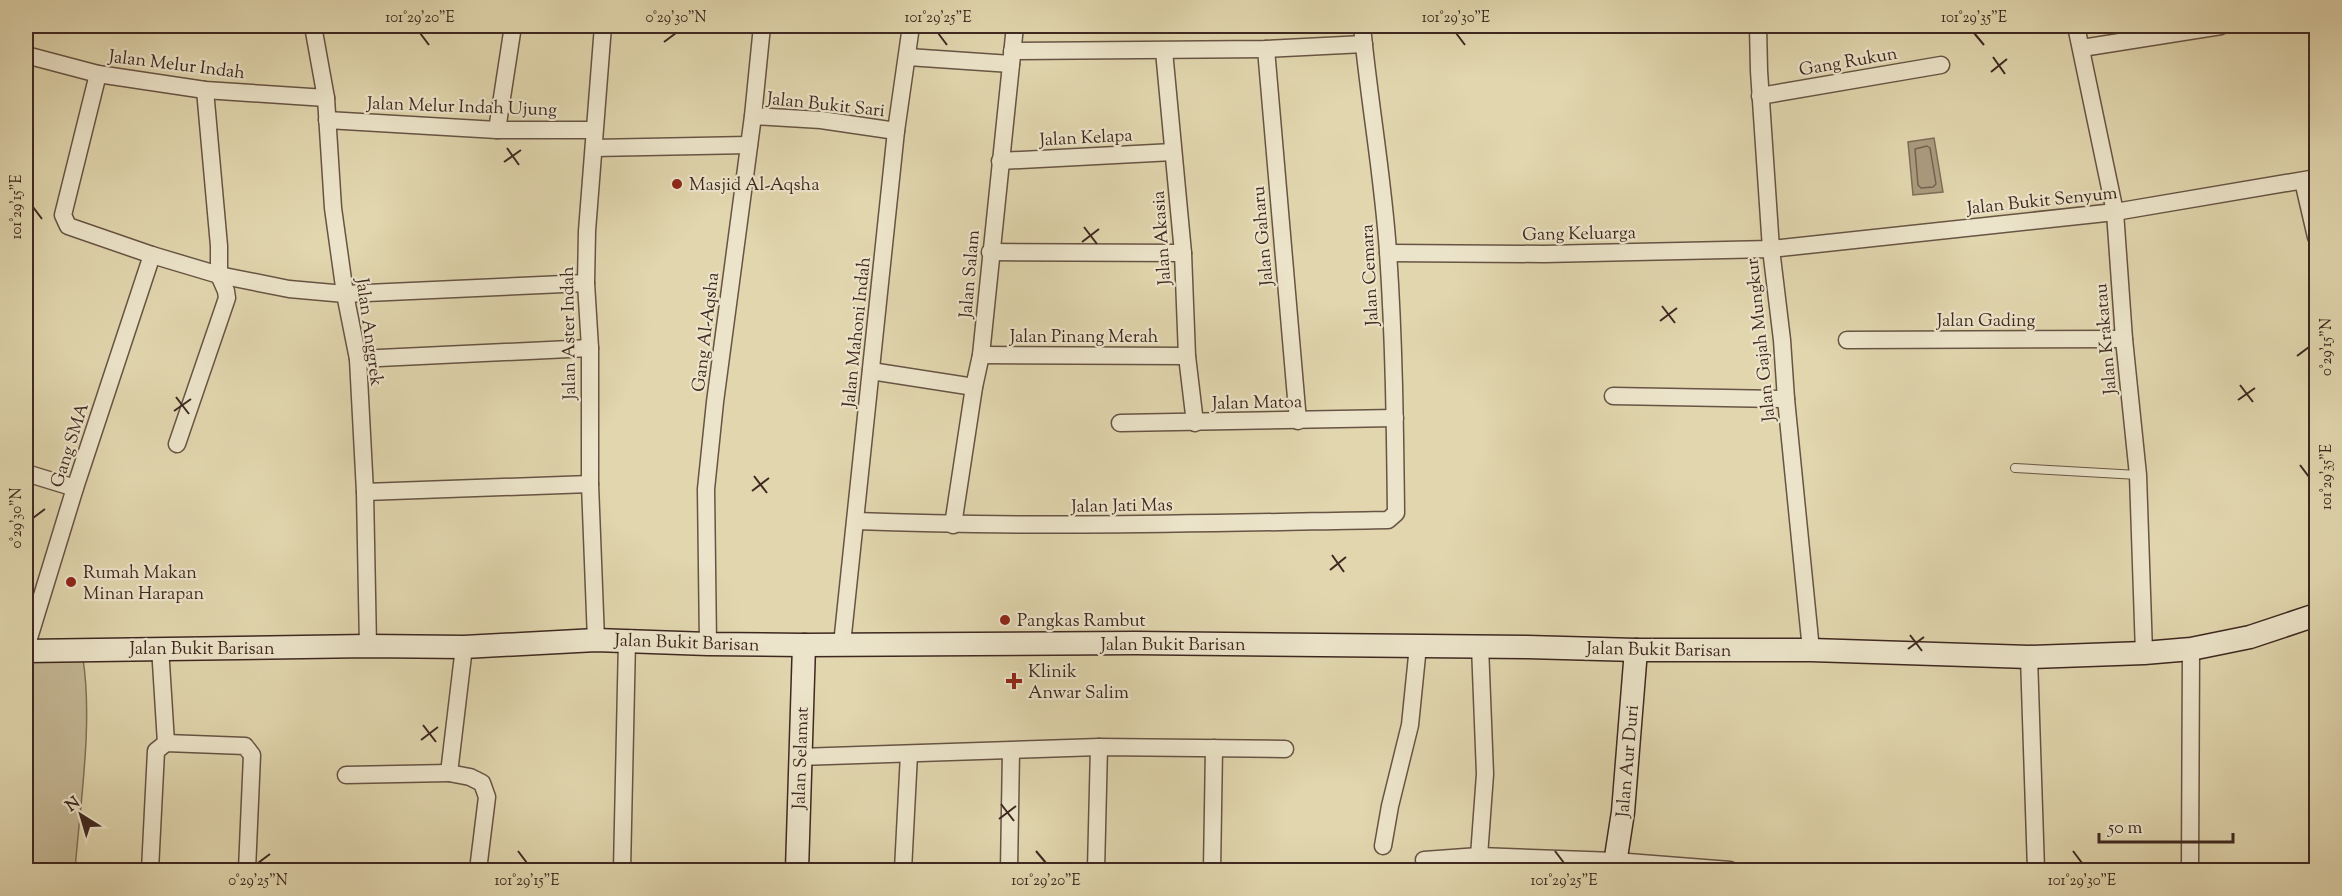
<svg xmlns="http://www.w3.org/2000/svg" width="2342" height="896" viewBox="0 0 2342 896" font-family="'Sorts Mill Goudy',serif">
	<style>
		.green { fill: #c5b896; stroke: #82705b; stroke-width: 1.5 }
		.water { fill: #aa9b7e; stroke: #7f6d58; stroke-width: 1.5 }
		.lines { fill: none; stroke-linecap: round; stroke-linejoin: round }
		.shore { stroke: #74624f; stroke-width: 1.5 }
		.lane-casing { stroke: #675444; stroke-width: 10 }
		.street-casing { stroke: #675444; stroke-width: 19 }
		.secondary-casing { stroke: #3e2820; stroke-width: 25 }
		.lane { stroke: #ece4ca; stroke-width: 8 }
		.street { stroke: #ece4ca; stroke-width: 16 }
		.secondary { stroke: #ece4ca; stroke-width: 22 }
		.ticks { fill: none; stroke: #3e2820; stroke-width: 2 }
		.poi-dot { fill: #8f2418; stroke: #ece4ca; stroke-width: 2 }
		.labels { text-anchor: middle; stroke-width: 4.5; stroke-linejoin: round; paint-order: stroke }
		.street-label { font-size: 18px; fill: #3e2820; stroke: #ece4ca }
		.poi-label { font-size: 18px; fill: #3e2820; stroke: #ece4ca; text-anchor: start }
		.neatline { fill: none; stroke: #3e2820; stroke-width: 2 }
		.ticks-label { font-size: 15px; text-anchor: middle; fill: #3e2820 }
	</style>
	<rect width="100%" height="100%" fill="#e1d6ae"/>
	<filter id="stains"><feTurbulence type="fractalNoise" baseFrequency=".00333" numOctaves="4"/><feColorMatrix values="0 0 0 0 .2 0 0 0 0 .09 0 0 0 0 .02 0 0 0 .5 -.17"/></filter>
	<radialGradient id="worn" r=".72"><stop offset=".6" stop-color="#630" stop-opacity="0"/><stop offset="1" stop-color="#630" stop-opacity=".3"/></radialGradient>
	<path class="green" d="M83,659C93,723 80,805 75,870H26V661Z"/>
	<path class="water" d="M1934,138L1943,192L1913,195L1908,142Z"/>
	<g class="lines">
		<path class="shore" d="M1927,146L1930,148L1936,184L1933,187L1921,188L1918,185L1915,149Z"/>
		<g class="lane-casing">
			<path id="lane" d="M2015,468L2138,475"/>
		</g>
		<g class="street-casing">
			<g id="street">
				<path d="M313,26L326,98L333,208L345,294L358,359L365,492L368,646"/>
				<path d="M1758,26L1759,71L1771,249L1782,340L1786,399L1811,650"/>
				<path d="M2076,26L2115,212L2124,339L2138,475L2144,653"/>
				<path d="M2082,48L2221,26"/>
				<path d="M1266,49L1298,421"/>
				<path d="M1012,51L1266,49L1364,44"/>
				<path d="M1164,51L1183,253L1187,356L1195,423"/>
				<path d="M26,55L98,74L205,90L326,98"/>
				<path d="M908,57L1011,64"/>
				<path d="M98,74L63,215L68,226L152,255L219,275L289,289L345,294L586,283"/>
				<path d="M1760,96L1941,65"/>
				<path d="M753,116L821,120L896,131"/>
				<path d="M327,120L497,130H594"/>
				<path d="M497,130L513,26"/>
				<path d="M594,148L749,145"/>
				<path d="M1000,161L1173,152"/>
				<path d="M2303,181L2316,237"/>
				<path d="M990,252L1183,253"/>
				<path d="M1388,253L1544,254L1771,249L2115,212L2316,178"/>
				<path d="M1847,340L2124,339"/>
				<path d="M981,355L1187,356"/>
				<path d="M358,359L590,348"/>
				<path d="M871,371L974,387"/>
				<path d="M1613,396L1786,399"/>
				<path d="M1120,423L1395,418"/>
				<path d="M177,444L227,298L226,291L219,275V246L205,90"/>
				<path d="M26,473L75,488"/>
				<path d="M365,492L590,484"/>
				<path d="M856,521C1034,528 1211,523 1388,520L1396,513C1395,426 1394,339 1388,252C1383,176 1369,101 1362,26"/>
				<path d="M953,525L974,387L981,355L1015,26"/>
				<path d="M596,640L590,484V348L586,283L587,231L603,26"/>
				<path d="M708,644L706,489L715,402L753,116L762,26"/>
				<path d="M842,644L896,131L911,26"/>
				<path d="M160,647L166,743"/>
				<path d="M464,647L449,773L470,777L482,783L487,797L478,870"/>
				<path d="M26,648L75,488L152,255"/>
				<path d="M2029,657L2036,870"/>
				<path d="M799,757L1099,747L1285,749"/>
				<path d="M346,775L449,773"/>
				<path d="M1383,846L1390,806L1410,725L1418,646"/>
				<path d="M1479,856L1485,774L1480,646"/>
				<path d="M1424,860L1479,856L1615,861L1730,870"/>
				<path d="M150,870L156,751L166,743L245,746L252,755L247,870"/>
				<path d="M622,870L627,640"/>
				<path d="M903,870L909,754"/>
				<path d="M1009,870L1011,751"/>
				<path d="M1096,870L1099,747"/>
				<path d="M1212,870L1214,748"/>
				<path d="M2190,870L2191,649"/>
			</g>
		</g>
		<g class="secondary-casing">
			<g id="secondary">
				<path d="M26,651L368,646L464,647L596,640L708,644L804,645L1135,643L1527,647L1636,650H1811L2029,657L2144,653L2191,649L2250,637L2316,615"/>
				<path d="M797,870L804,645"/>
				<path d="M1614,870L1623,812L1636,650"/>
			</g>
		</g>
		<use href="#lane" class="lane"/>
		<use href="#street" class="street"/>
		<use href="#secondary" class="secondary"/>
	</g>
	<path class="ticks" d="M420,33L429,45M938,33L947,45M1456,33L1465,45M1974,33L1984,45M664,42L676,33M1993,57L2005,74M1991,72L2007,59M507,148L519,165M504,162L521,150M33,207L42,219M1084,227L1097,244M1082,242L1099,229M1662,306L1675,323M1660,321L1677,308M2297,356L2309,347M2240,385L2253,402M176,397L189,414M2238,400L2255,388M174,411L191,399M2300,465L2309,477M754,476L767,493M752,491L769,478M33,518L45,509M1332,555L1344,572M1330,570L1346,557M1910,635L1922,651M1908,649L1924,637M423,725L436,742M421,740L438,727M1001,804L1014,821M999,819L1016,806M518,851L527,863M1036,851L1046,863M1555,851L1564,863M2073,851L2082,863M258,863L270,854"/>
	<g class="poi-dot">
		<circle cx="677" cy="184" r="6"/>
		<circle cx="71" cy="582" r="6"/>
		<circle cx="1005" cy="620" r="6"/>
		<path d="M1011 672h6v6h6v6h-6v6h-6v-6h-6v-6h6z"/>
	</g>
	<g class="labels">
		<g class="street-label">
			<text transform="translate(1848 61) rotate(-10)" y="6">Gang Rukun</text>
			<text transform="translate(177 64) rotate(7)" y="6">Jalan Melur Indah</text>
			<text transform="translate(826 104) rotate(6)" y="6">Jalan Bukit Sari</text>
			<text transform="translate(462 106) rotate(2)" y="6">Jalan Melur Indah Ujung</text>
			<text transform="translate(1086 137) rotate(-3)" y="6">Jalan Kelapa</text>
			<text transform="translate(2042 200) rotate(-6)" y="6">Jalan Bukit Senyum</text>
			<text transform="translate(1579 233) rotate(-1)" y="6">Gang Keluarga</text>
			<text transform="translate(1262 236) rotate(-95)" y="6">Jalan Gaharu</text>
			<text transform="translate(1161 238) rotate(-94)" y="6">Jalan Akasia</text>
			<text transform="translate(969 274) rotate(-85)" y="6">Jalan Salam</text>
			<text transform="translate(1369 275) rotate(-93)" y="6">Jalan Cemara</text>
			<text x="1986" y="326">Jalan Gading</text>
			<text transform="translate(370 332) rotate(82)" y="6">Jalan Anggrek</text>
			<text transform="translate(705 332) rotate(-83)" y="6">Gang Al-Aqsha</text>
			<text transform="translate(856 332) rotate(-84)" y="6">Jalan Mahoni Indah</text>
			<text transform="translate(568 333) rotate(-91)" y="6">Jalan Aster Indah</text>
			<text x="1084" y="342">Jalan Pinang Merah</text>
			<text transform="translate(2105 339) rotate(-95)" y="6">Jalan Krakatau</text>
			<text transform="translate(1760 340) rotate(-96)" y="6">Jalan Gajah Mungkur</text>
			<text transform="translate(1257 402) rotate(-1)" y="6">Jalan Matoa</text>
			<text transform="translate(69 445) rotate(-72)" y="6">Gang SMA</text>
			<text transform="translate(1122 505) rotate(-1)" y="6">Jalan Jati Mas</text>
			<text transform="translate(687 642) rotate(2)" y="6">Jalan Bukit Barisan</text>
			<text x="1173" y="650">Jalan Bukit Barisan</text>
			<text x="202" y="654">Jalan Bukit Barisan</text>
			<text transform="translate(1659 649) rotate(1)" y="6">Jalan Bukit Barisan</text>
			<text transform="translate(800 758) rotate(-88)" y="6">Jalan Selamat</text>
			<text transform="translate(1627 761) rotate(-85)" y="6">Jalan Aur Duri</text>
		</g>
		<g class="poi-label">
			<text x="689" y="190">Masjid Al-Aqsha</text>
			<text x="83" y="578">Rumah Makan<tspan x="83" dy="21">Minan Harapan</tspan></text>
			<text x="1017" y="626">Pangkas Rambut</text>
			<text x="1028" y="677">Klinik<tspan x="1028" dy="21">Anwar Salim</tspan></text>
		</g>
	</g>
	<rect width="2342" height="896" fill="none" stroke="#e1d6ae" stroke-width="66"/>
	<g transform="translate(81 815) rotate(323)" stroke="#ece4ca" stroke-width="4.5" paint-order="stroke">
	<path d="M0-4.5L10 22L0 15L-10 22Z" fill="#3e2820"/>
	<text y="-9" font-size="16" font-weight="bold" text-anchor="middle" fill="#3e2820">N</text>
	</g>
	<path d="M2099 833v9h134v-9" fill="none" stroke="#3e2820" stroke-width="3"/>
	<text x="2108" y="833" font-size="18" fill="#3e2820" stroke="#ece4ca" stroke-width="4.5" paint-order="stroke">50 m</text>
	<rect x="33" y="33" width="2276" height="830" class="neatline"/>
	<g class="ticks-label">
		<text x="420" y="22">101°29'20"E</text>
		<text x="676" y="22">0°29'30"N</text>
		<text x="938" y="22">101°29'25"E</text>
		<text x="1456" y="22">101°29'30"E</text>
		<text x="1974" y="22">101°29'35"E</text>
		<text transform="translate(16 207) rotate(-90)" y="5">101°29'15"E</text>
		<text transform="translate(2326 347) rotate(-90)" y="5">0°29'15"N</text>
		<text transform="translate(2326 477) rotate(-90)" y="5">101°29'35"E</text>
		<text transform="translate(16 518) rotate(-90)" y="5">0°29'30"N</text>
		<text x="258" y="885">0°29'25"N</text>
		<text x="527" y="885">101°29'15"E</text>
		<text x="1046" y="885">101°29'20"E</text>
		<text x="1564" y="885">101°29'25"E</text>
		<text x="2082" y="885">101°29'30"E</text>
	</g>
	<rect width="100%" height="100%" filter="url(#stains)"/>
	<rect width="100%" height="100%" fill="url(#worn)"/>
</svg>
